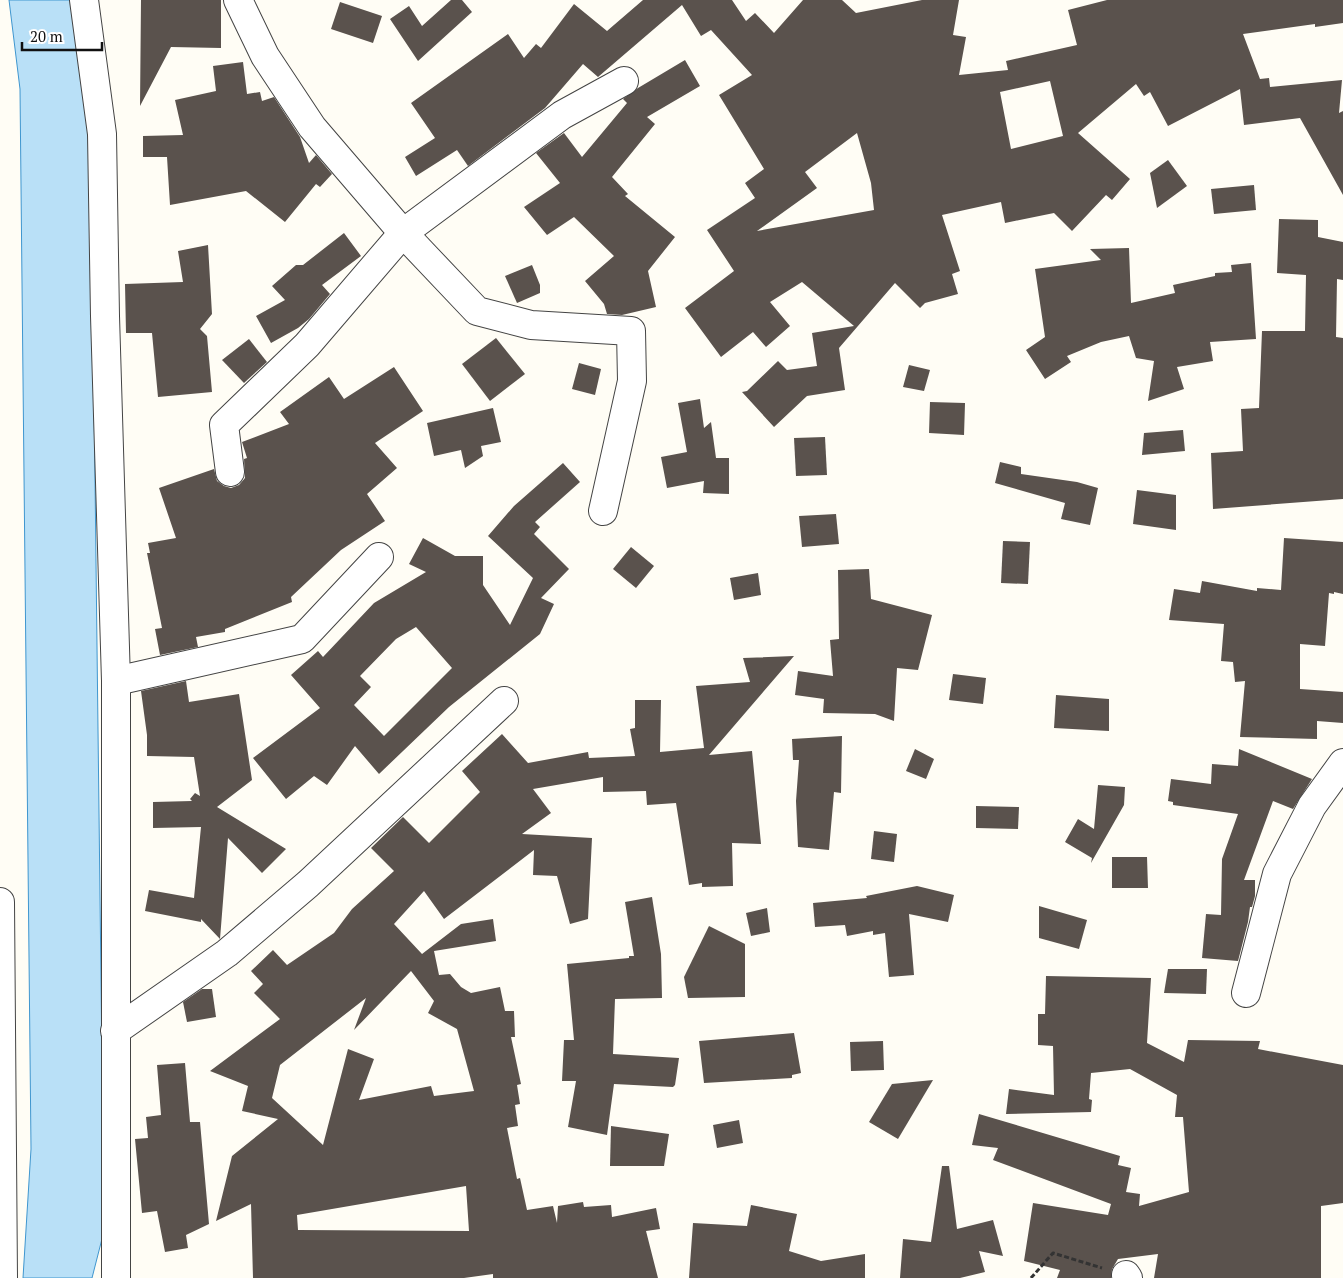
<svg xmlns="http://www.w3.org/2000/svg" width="1343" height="1278" viewBox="0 0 1343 1278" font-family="'PT Serif',serif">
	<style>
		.water { fill: #b9e0f7; stroke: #3f96cf }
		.building { fill: #5a524d; fill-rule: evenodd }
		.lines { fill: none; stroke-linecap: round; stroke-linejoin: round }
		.minor-casing { stroke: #444; stroke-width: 30 }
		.path { stroke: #333; stroke-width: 3; stroke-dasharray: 5 2.5; stroke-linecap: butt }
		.minor { stroke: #fff; stroke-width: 28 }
	</style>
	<rect width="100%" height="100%" fill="#fffdf5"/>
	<path class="water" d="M9,0H72L91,142L104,1231L92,1278H23L31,1149L20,89Z"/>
	<g class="building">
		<path d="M141,0H221V48L171,47L140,106Z"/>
		<path d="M451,0H462L472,12L418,61L390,19L409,6L422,26Z"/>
		<path d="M643,0H732L746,21L755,13L774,33L803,0H842L856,13L922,0H959L953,35L966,37L959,75L1008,70L1006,61L1077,45L1068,10L1107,0H1343V23L1315,27V24L1243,34L1260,79L1269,78L1270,87L1342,80L1339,113L1343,111V195L1300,118L1244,125L1240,89L1168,126L1150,92L1144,96L1136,84L1078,133L1130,179L1112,200L1106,195L1072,231L1054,213L1005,223L1001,202L942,215L960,271L952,274L958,294L925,303L920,308L895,283L839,348L845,390L807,396L774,427L742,392L747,391L778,361L787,370L817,366L812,333L854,326L802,282L770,302L790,326L766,347L753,332L721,357L685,308L734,271L707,230L755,198L745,183L764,169L719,95L752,75L711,30L701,36L682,5L598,77L583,64L545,108L468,166L457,150L416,176L405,157L435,138L411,103L508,34L524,58L536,44L541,48L574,4L607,31ZM1050,81L1063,136L1011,149L1000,92ZM857,133L871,183L874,210L757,231L817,188L805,172Z"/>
		<path d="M340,2L382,16L373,43L331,29Z"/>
		<path d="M685,60L700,86L647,117L655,124L612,177L628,194L625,196L675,237L648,271L656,307L622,315L607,314L604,304L585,281L614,256L574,217L547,235L524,207L560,183L536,153L564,133L582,157L627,103L623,99L638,88Z"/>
		<path d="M243,62L247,94L260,92L262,101L274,97L300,137L309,163L316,155L332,174L320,187L316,184L285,222L246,191L170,205L167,157H143V136L183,135L175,100L216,91L213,66Z"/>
		<path d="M1168,160L1187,186L1157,208L1150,173Z"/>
		<path d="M1254,185L1256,210L1214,214L1211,189Z"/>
		<path d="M1279,219L1318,220V237L1343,242V280L1337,279L1336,337L1343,338V499L1213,509L1211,453L1243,451L1241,409L1259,408L1262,331H1305L1306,275L1277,273Z"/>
		<path d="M344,233L361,256L322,285L330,294L309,319L298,328L271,343L256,316L285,300L272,286L296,265H303Z"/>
		<path d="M208,245L212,314L200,329L207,336L212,392L158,397L152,333H126L125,284L183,282L178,251Z"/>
		<path d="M1129,248L1131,303L1175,293L1173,285L1215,276V273L1232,272L1231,265L1251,263L1256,339L1210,342L1213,361L1177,367L1184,389L1148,401L1154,361L1136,358L1129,336L1101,342L1067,356L1071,362L1045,379L1026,350L1045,337L1035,269L1101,260L1090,249Z"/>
		<path d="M532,265L540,285V293L517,303L505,276Z"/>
		<path d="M496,338L525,374L490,401L462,364Z"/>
		<path d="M249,339L267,362L244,383L222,360Z"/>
		<path d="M579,363L601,369L595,395L572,389Z"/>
		<path d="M909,365L930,370L924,391L903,387Z"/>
		<path d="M394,367L423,411L375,443L397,468L367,494L385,521L341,550L291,597L292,602L225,629V632L196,637L198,647L160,655L155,629L162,628L147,553H150L148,543L176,538L159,488L214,469L217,481L224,486L231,488L239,485L245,478L244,459L247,458L242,442L289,424L280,412L329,377L344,399Z"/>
		<path d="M700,399L704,428L711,422L716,458H729V494L703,493L704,481L667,488L661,457L687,452L678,403Z"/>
		<path d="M930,402L965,403L964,435L929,433Z"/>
		<path d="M493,408L501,442L481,446L483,456L465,468L461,450L434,456L427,423Z"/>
		<path d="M1183,430L1185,451L1142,455L1144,433Z"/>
		<path d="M825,437L827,475L796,476L794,438Z"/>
		<path d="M1000,462L1021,467V474L1077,482L1098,488L1090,525L1061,519L1065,503L995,483Z"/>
		<path d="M563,463L580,482L535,522L540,527L534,534L569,569L541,598L554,604L540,634L449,707L379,774L355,746L327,785L314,776L286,799L253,758L320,708L291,675L318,651L323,657L374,603L426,572L409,564L423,538L455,556H483V585L510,625L533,578L488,536L514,506ZM416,627L452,668L384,736L354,705L371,687L360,676L396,639Z"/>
		<path d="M1137,490L1176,495V530L1133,524Z"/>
		<path d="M836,514L839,544L802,547L799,516Z"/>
		<path d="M1284,538L1343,542V594L1334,592V594L1329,593L1325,646L1300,644V689L1343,692V723L1317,721V739L1240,737L1245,681L1235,682L1233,662L1221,661L1224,624L1169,620L1174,589L1200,593L1202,581L1257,591V588L1281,590Z"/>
		<path d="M1003,541L1030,542L1028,584L1001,583Z"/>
		<path d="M631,547L654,566L636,588L613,569Z"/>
		<path d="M869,569L871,599L932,615L918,670L897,668L894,721L875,714L823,713L824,699L795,695L798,671L833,676L830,640L839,639L838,570Z"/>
		<path d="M758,573L761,595L734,600L730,578Z"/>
		<path d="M794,656L709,755L752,751L761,844L732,843L733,886L702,887V883L689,885L676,803L647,805L646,791L603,792V777L533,789L551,813L522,834L592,838L588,919L570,924L557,876L533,875L534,850L444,919L424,891L394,924L422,954L461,924L493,919L496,941L434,951L439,975L450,974L461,987L471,993L500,987L505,1011H514L515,1037H511L521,1084L517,1085L520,1104L515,1105L518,1126L507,1128L517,1179L520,1178L527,1210L553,1206L557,1223L558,1206L583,1202L584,1207L611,1205L612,1217L656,1208L660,1229L646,1231L658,1278H493V1274L464,1278H253L251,1204L216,1221L232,1156L278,1119L242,1111L248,1086L210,1071L280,1019L254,993L263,984L251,971L273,950L287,965L334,933L352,909L394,871L371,848L403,817L429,843L480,792L462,771L502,734L528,763L588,752L589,758L635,756L630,729L635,728V700H661L660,752L704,748L696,686L750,682L743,658ZM411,971L434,1001L428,1013L457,1029L474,1091L434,1096L431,1086L359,1100L374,1059L348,1049L323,1145L272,1098L280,1065L366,998L354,1030ZM466,1186L469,1231L298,1230L297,1215Z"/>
		<path d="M953,674L986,678L983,704L949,700Z"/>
		<path d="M186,681L189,702L239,694L252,780L217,807L286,849L262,873L228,838L220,939L201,919V922L145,911L149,890L194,898L201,827L153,828V802L192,801L190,799L195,793L200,796L194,757L147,756V735L141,691Z"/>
		<path d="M1056,695L1109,699V731L1054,728Z"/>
		<path d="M842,736L841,793L834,792L829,850L798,847L796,801L799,760H793L792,739Z"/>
		<path d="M915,749L934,759L926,779L906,771Z"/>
		<path d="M1239,749L1312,779L1293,809L1273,801L1244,880H1255V896L1252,907H1250L1248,922L1238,961L1202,958L1206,914L1221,915L1222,859L1238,814L1173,805V802L1168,801L1171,779L1211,784L1212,764L1238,766Z"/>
		<path d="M1098,785L1125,787L1124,805L1091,863L1092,858L1065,842L1078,819L1094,829Z"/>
		<path d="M976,806L1019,807L1018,829L976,828Z"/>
		<path d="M874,831L897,834L894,862L871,859Z"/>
		<path d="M1112,857H1147L1148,888H1112Z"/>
		<path d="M917,886L954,895L948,922L909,914L914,975L889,977L885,933L873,935V931L847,936L845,925L815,927L813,903L867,898L866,896Z"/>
		<path d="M652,897L661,954L662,998L615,999L613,1054L679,1058L675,1085L673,1087L614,1084L607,1135L568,1127L576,1081H562L564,1040H574L567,964L629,958V956H634L625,902Z"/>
		<path d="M1039,906L1087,920L1079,949L1039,938Z"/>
		<path d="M767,908L770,932L751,936L746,913Z"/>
		<path d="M709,926L745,944V997L688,998L684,977Z"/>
		<path d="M1168,969H1207L1206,994L1164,993Z"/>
		<path d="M1046,976L1151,978L1147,1043L1184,1062L1188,1040L1260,1041L1258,1049L1343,1065V1203L1321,1206V1278H1154L1158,1254L1118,1259L1112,1269L1111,1278H1057L1060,1270L1024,1261L1033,1203L1108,1215L1111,1204L993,1160L998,1148L972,1145L979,1114L1120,1156L1118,1165L1131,1168L1126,1192L1140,1194L1139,1206L1189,1192L1183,1117H1175L1177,1095L1130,1069L1091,1073L1089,1099L1092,1100L1091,1112L1006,1114L1009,1089L1054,1095L1053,1046L1038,1045V1014H1045Z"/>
		<path d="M202,989H212L216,1017L187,1022L183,1002Z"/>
		<path d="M794,1033L801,1073L792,1075V1078L704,1083L699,1041Z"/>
		<path d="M883,1041L884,1070L851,1071L850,1042Z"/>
		<path d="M185,1063L190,1122H200L209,1224L186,1235L188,1248L165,1252L157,1211L142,1213L135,1139L148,1138L146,1117L161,1115L157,1065Z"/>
		<path d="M933,1080L898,1139L869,1122L892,1084Z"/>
		<path d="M739,1120L743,1143L717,1148L713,1125Z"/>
		<path d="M611,1126L669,1134L664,1166H610Z"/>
		<path d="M942,1166H949L957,1229L993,1220L1003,1256L979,1251L985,1272L960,1278H900L903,1239L931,1242Z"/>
		<path d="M751,1205L797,1214L789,1251L821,1261L865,1254V1278H689L693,1223L747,1226Z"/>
	</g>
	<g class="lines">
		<g class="minor-casing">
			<g id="minor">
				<path d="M84,0L102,134L105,316L116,681V1278"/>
				<path d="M238,0L265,56L312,127L403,233L477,311L531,325L631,331L632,381L603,511"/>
				<path d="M230,472L224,425L307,345L403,233L562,115L624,81"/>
				<path d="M116,681L302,639L379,557"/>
				<path d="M0,902L3,1278"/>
				<path d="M1246,993L1277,874L1312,806L1343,763"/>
				<path d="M115,1031L227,953L308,884L504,701"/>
				<path d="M1126,1275L1128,1278"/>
			</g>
		</g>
		<path class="path" d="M1031,1278L1053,1253L1102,1268"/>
		<use href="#minor" class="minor"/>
	</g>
	<path d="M22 42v8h80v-8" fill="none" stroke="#111111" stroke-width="2.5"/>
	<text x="30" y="42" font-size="15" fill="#111111" stroke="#ffffff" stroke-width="4" paint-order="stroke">20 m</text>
</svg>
